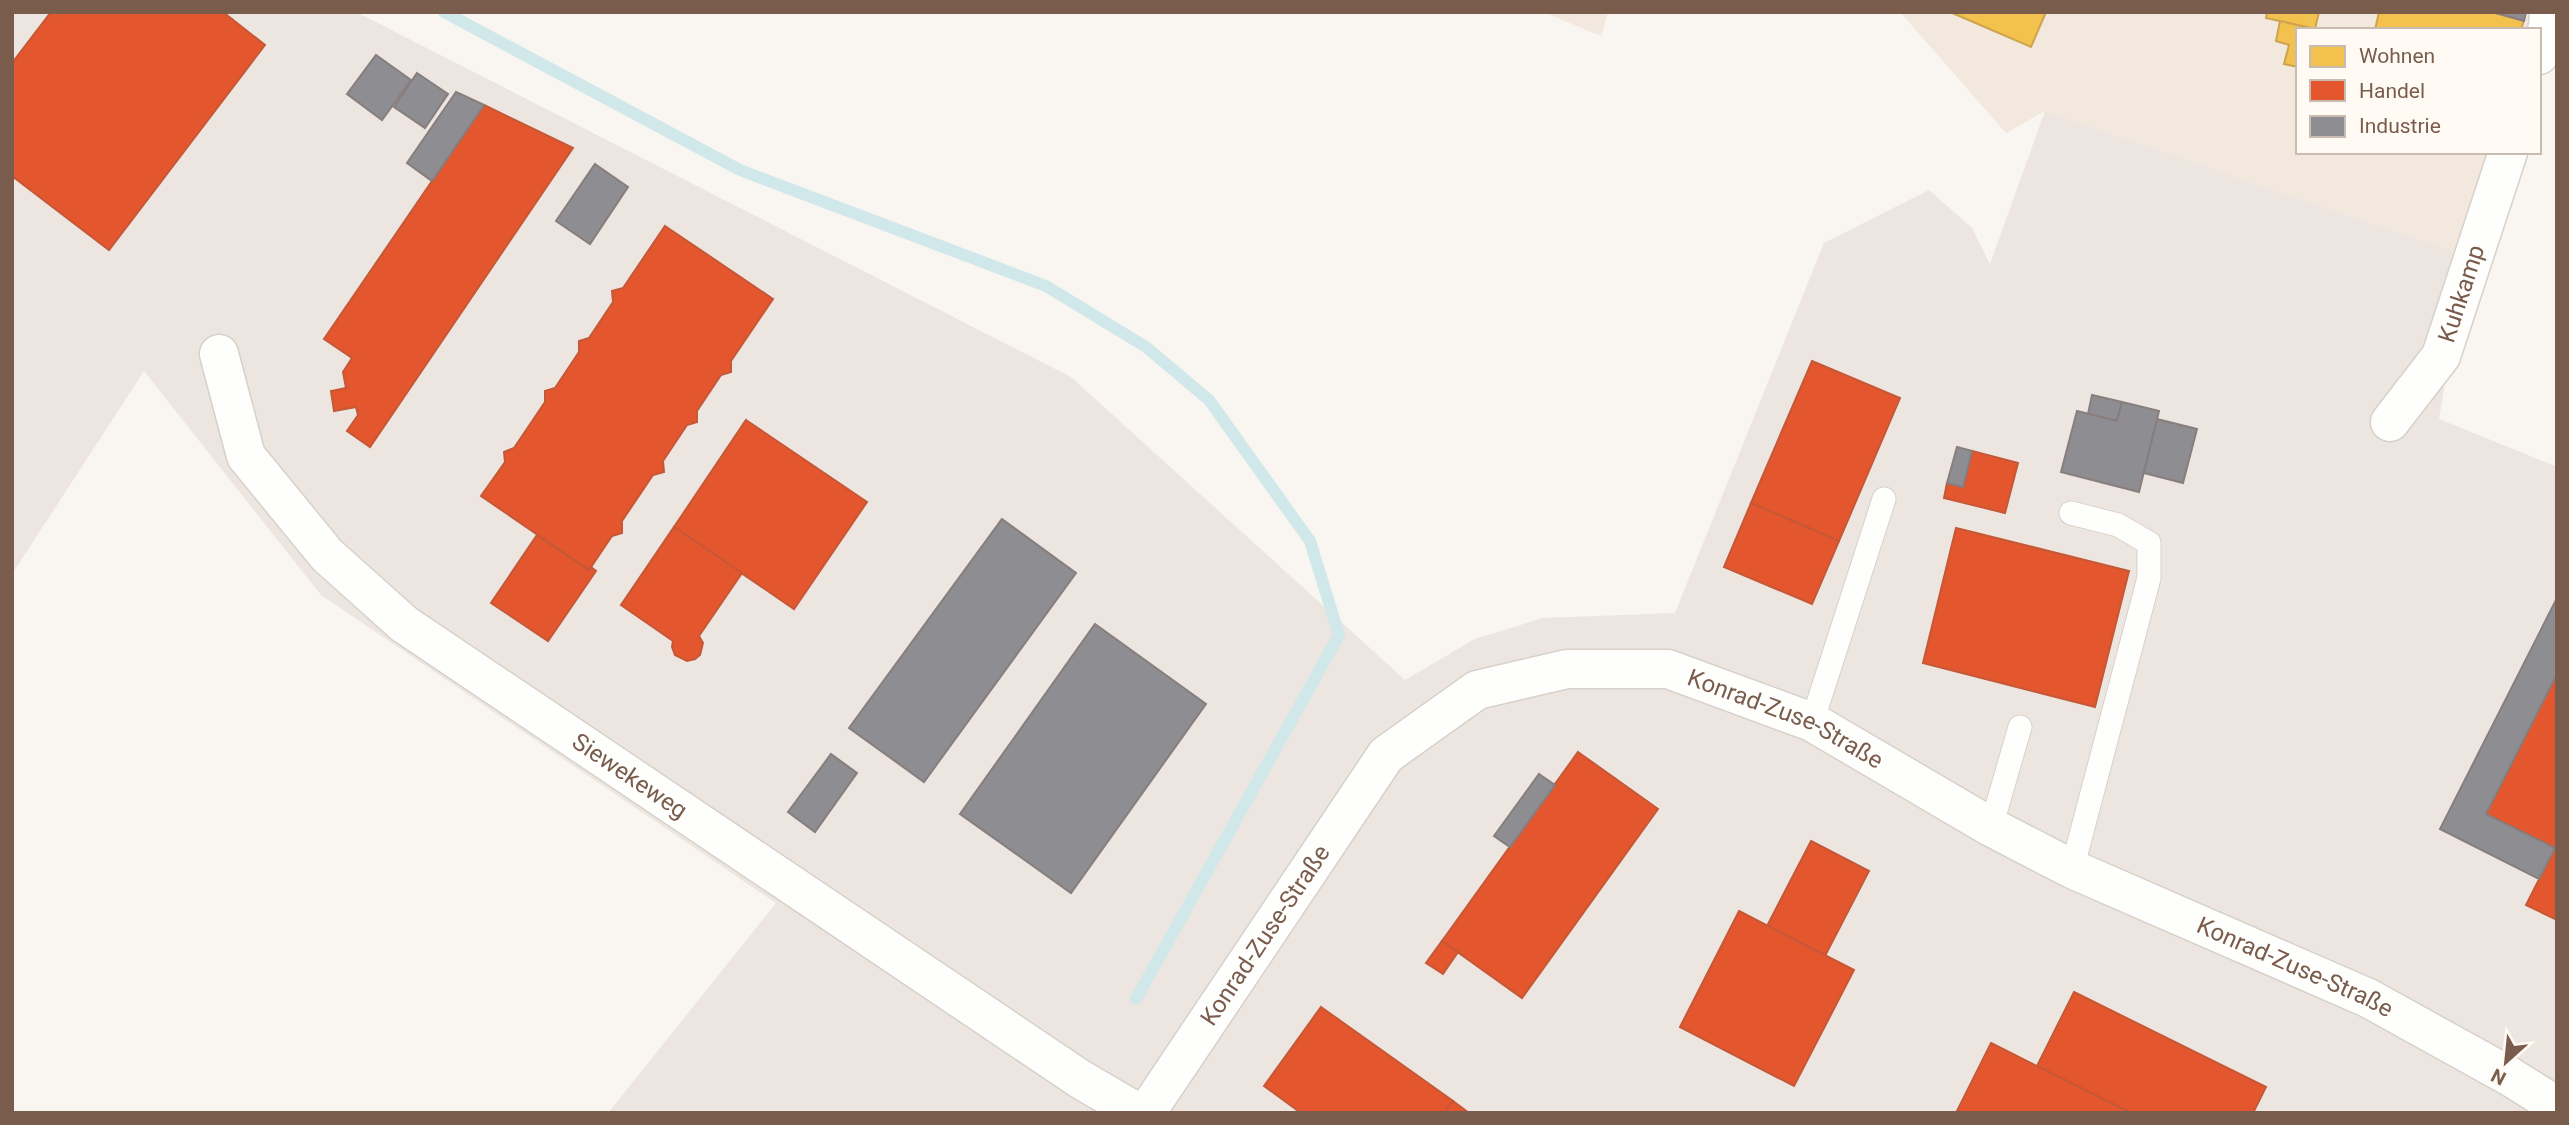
<svg xmlns="http://www.w3.org/2000/svg" width="2569" height="1125" viewBox="0 0 2569 1125" font-family="Roboto,sans-serif">
	<style>
		.residential { fill: #f2e8de }
		.industrial { fill: #ede5e0 }
		.homes { fill: #f2c14e; stroke: #cea34e; stroke-width: 2 }
		.shops { fill: #e4572e; stroke: #c45837; stroke-width: 2 }
		.industry { fill: #8d8d92; stroke: #877e7d; stroke-width: 2 }
		.lines { fill: none; stroke-linecap: round; stroke-linejoin: round }
		.stream { stroke: #d0e8ea; stroke-width: 12 }
		.lane-casing { stroke: #d7d1cb; stroke-width: 25 }
		.street-casing { stroke: #d7d1cb; stroke-width: 41 }
		.lane { stroke: #fefefd; stroke-width: 23 }
		.street { stroke: #fefefd; stroke-width: 38 }
		.labels { text-anchor: middle; stroke-width: 7; stroke-linejoin: round; paint-order: stroke }
		.street-label { font-size: 24px; fill: #7a5c4d; stroke: #fffaf3 }
	</style>
	<rect width="100%" height="100%" fill="#f9f5f0"/>
	<g class="residential">
		<path d="M1543,12H1608L1601,36Z"/>
		<path d="M1900,12H2541L2539,30H2298V152H2500L2466,256L2045,111L2006,133Z"/>
	</g>
	<path class="industrial" d="M12,12H356L1071,377L1405,680L1475,639L1543,618L1675,613L1824,243L1929,190L1972,228L1990,264L2045,111L2466,256L2439,419L2555,466L2557,464V1113H608L776,903L321,595L144,371L12,574Z"/>
	<g class="homes">
		<path d="M1950,12H2046L2031,47Z"/>
		<path d="M2267,12H2319L2315,29L2266,18Z"/>
		<path d="M2379,12H2492L2524,20L2521,30H2375Z"/>
		<path d="M2280,21L2315,29L2298,30V67L2284,64L2289,45L2276,41Z"/>
	</g>
	<g class="shops">
		<path d="M51,12H223L265,45L109,250L12,176V63Z"/>
		<path d="M484,105L573,148L370,447L347,431L358,415L356,407L334,411L331,391L346,388L343,372L352,358L324,339Z"/>
		<path d="M665,226L773,299L731,361V372L721,375L697,411V422L687,425L663,461L664,472L653,475L622,521V533L612,536L589,570L481,496L505,462L504,452L514,448L545,402V391L555,388L579,352V341L589,338L613,302L612,291L623,288Z"/>
		<path d="M1812,361L1900,398L1839,541L1751,503Z"/>
		<path d="M746,420L867,502L794,609L674,527Z"/>
		<path d="M1972,451L2018,463L2005,513L1944,498L1947,483L1963,487Z"/>
		<path d="M1751,503L1839,541L1812,604L1724,567Z"/>
		<path d="M674,527L742,573L699,636L703,643L700,655L695,659L687,661L675,655L672,647L673,641L621,605Z"/>
		<path d="M1956,528L2129,571L2095,707L1923,663Z"/>
		<path d="M537,535L589,570L591,567L596,571L548,641L491,603Z"/>
		<path d="M2557,674V849L2486,814Z"/>
		<path d="M1578,752L1658,809L1522,998L1442,941Z"/>
		<path d="M1811,841L1869,871L1825,956L1767,926Z"/>
		<path d="M2555,848L2557,849V920L2526,905Z"/>
		<path d="M1739,911L1854,970L1794,1086L1680,1027Z"/>
		<path d="M1442,941L1458,952L1443,974L1426,963Z"/>
		<path d="M2074,992L2266,1087L2253,1113H2131L2037,1066Z"/>
		<path d="M1321,1007L1453,1101L1444,1113H1301L1264,1086Z"/>
		<path d="M1991,1043L2131,1113H1956Z"/>
		<path d="M1453,1101L1469,1113H1444Z"/>
	</g>
	<g class="industry">
		<path d="M2492,12H2526L2524,21Z"/>
		<path d="M376,55L411,80L382,120L347,94Z"/>
		<path d="M417,73L448,94L425,128L394,107Z"/>
		<path d="M456,92L484,105L432,181L407,163Z"/>
		<path d="M595,164L628,187L590,244L556,221Z"/>
		<path d="M2092,395L2122,402L2117,421L2088,414Z"/>
		<path d="M2122,402L2159,411L2139,492L2061,472L2077,411L2117,421Z"/>
		<path d="M2157,419L2197,429L2183,483L2144,473Z"/>
		<path d="M1957,447L1972,451L1963,487L1947,483Z"/>
		<path d="M1002,519L1076,573L924,782L849,728Z"/>
		<path d="M2557,598V674L2486,814L2555,848L2539,879L2440,829Z"/>
		<path d="M1095,624L1206,704L1071,893L960,814Z"/>
		<path d="M831,754L857,773L815,832L788,812Z"/>
		<path d="M1539,774L1555,785L1510,847L1494,836Z"/>
	</g>
	<g class="lines">
		<path class="stream" d="M444,12L740,170L1046,286L1146,347L1209,400L1310,541L1339,635L1136,999"/>
		<g class="lane-casing">
			<g id="lane">
				<path d="M2071,513L2118,525L2149,543V578L2072,869"/>
				<path d="M1812,722L1884,499"/>
				<path d="M1991,827L2020,727"/>
			</g>
		</g>
		<g class="street-casing">
			<g id="street">
				<path d="M2539,55L2548,27L2549,12"/>
				<path id="s1" d="M219,354L246,456L327,555L404,624L1080,1079L1138,1113"/>
				<path id="s2" d="M2390,422L2441,356L2508,152"/>
				<path id="s3" d="M1146,1113L1386,755L1477,690L1567,669H1668L1812,722L1991,827L2072,869L2368,998L2509,1076L2557,1106"/>
			</g>
		</g>
		<use href="#lane" class="lane"/>
		<use href="#street" class="street"/>
	</g>
	<g class="labels">
		<g class="street-label">
			<text dy="8" stroke="none"><textPath href="#s2" startOffset="149">Kuhkamp</textPath></text>
			<text dy="8" stroke="none"><textPath href="#s3" startOffset="864">Konrad-Zuse-Straße</textPath></text>
			<text dy="8" stroke="none"><textPath href="#s1" startOffset="609">Siewekeweg</textPath></text>
			<text dy="8" stroke="none"><textPath href="#s3" startOffset="214">Konrad-Zuse-Straße</textPath></text>
			<text dy="8" stroke="none"><textPath href="#s3" startOffset="1432">Konrad-Zuse-Straße</textPath></text>
		</g>
	</g>
	<rect width="2569" height="1125" fill="none" stroke="#7a5c4d" stroke-width="28"/>
	<rect x="2296" y="28" width="245" height="126" fill="#fffaf3" stroke="#cabbb1" stroke-width="2"/>
	<rect x="2310" y="46" width="35" height="21" fill="#f2c14e" stroke="#cabbb1" stroke-width="2"/>
	<text x="2359" y="63" font-size="21" fill="#7a5c4d">Wohnen</text>
	<rect x="2310" y="80" width="35" height="21" fill="#e4572e" stroke="#cabbb1" stroke-width="2"/>
	<text x="2359" y="98" font-size="21" fill="#7a5c4d">Handel</text>
	<rect x="2310" y="116" width="35" height="21" fill="#8d8d92" stroke="#cabbb1" stroke-width="2"/>
	<text x="2359" y="133" font-size="21" fill="#7a5c4d">Industrie</text>
	<g transform="translate(2506 1062) rotate(207)" stroke="#fffaf3" stroke-width="5" paint-order="stroke">
	<path d="M0-5L12 26L0 18L-12 26Z" fill="#7a5c4d"/>
	<text y="-10" font-size="19" font-weight="bold" text-anchor="middle" fill="#7a5c4d">N</text>
	</g>
</svg>
